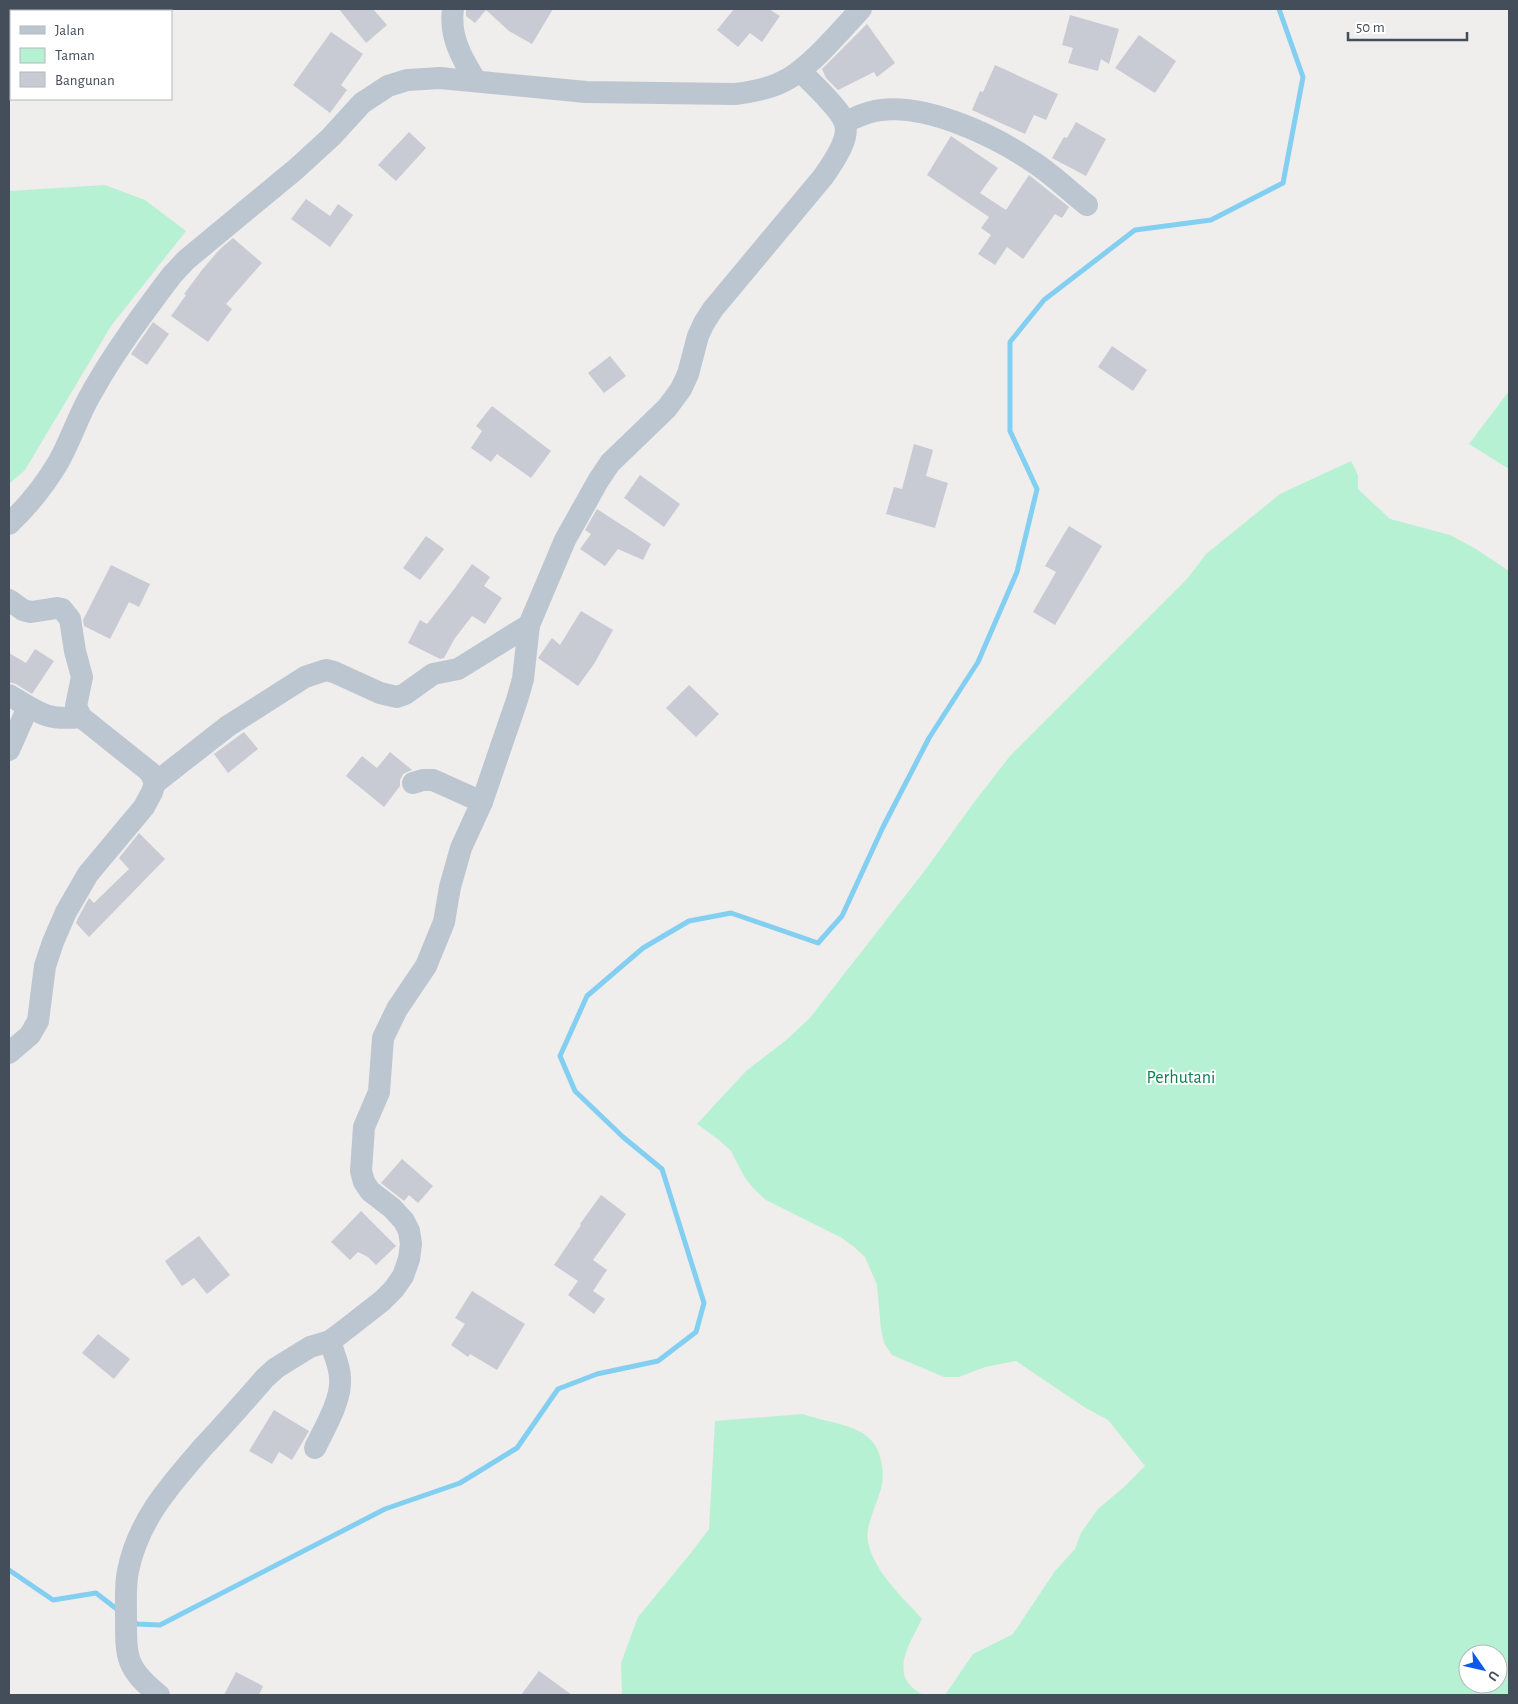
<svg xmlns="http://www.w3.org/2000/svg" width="1518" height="1704" viewBox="0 0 1518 1704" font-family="'Alegreya Sans',sans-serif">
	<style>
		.green { fill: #b7f1d3; fill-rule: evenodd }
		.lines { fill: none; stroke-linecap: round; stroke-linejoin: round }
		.stream { stroke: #82cff1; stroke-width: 5 }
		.building { fill: #c8cbd3 }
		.minor { stroke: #bcc6d0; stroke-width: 22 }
		.labels { text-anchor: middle; stroke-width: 4; stroke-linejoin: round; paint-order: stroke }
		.park-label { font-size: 18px; fill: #118053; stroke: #fff }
	</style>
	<rect width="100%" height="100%" fill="#f0eded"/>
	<g class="green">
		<path d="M105,185L145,200L186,231L111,326L25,470L9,484V191Z"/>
		<path d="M1509,391V469L1469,444Z"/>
		<path d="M1351,461L1358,475V489L1390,519L1450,535L1476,549L1509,571V1695H945L973,1654L1013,1634L1055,1571L1075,1549L1081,1533L1098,1509L1124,1487L1145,1466L1108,1420L1084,1407L1016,1361L985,1367L959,1377H944L892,1355L884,1343L881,1329L877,1285L865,1257L854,1247L842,1238L766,1200L755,1190L745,1178L731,1151L719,1140L697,1124L746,1071L785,1041L809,1019L926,869L972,805L1010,756L1187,579L1206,554L1280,494ZM1468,1654H1498V1684H1468Z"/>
		<path d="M803,1414C832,1425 875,1423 881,1461C884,1474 883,1486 878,1498C874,1510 865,1529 868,1542C874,1572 903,1597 922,1619C913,1638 893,1666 910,1685C913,1689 919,1692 923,1695H622L621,1663L638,1617L690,1554L709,1529L715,1421Z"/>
	</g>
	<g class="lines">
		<g class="stream">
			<path d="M9,1570L53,1600L96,1593L118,1610"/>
			<path d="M133,1621L137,1624L160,1625L385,1509L460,1483L517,1448L558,1389L597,1374L658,1361L696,1332L704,1303L662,1169L623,1137L575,1091L560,1056L587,996L643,948L689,921L731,913L818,943L842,916L883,827L929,738L978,662L1017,572L1037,489L1010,431V342L1044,300L1135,230L1211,220L1283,183L1303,77L1279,9"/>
		</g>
	</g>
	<g class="building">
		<path d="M339,9H373L387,25L366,43Z"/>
		<path d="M466,9H553L532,44L509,31L486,10L475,23L466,16Z"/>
		<path d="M734,9H769L780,16L762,42L750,33L738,47L717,30Z"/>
		<path d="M1070,15L1119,29L1109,64L1101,59L1098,71L1068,63L1073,48L1062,45Z"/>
		<path d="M867,24L895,63L877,77L874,72L838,90L826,78L822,69Z"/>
		<path d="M331,32L363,54L341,85L347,90L330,113L293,85Z"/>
		<path d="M1139,35L1176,61L1155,93L1115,68Z"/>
		<path d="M995,65L1058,94L1046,120L1034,115L1025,134L972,110L980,91L983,92Z"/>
		<path d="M1076,122L1106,139L1086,176L1052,158L1064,137L1067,138Z"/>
		<path d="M409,132L426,148L396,181L378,165Z"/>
		<path d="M951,136L998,168L980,193L1006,210L1029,175L1069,207L1062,218L1055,214L1023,259L1007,247L995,265L978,254L991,235L981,228L989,217L927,175Z"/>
		<path d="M306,199L330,216L338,204L353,215L330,247L291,219Z"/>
		<path d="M233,238L262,263L226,304L232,309L208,342L171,316L186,295L184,294L202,270L220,249Z"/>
		<path d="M153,322L169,334L147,365L131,354Z"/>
		<path d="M1112,346L1147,370L1133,391L1098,367Z"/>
		<path d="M610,356L626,376L604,393L588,373Z"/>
		<path d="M492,406L551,451L531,478L497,454L491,462L471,448L482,431L476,426Z"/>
		<path d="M914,444L933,450L926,476L948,483L935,528L886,514L894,487L902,489Z"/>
		<path d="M640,475L680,504L664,527L624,498Z"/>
		<path d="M597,509L651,544L643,560L618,549L605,566L580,549L591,534L585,530Z"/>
		<path d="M1069,526L1102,546L1055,625L1033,612L1056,572L1045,566Z"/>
		<path d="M426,536L444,549L420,580L403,568Z"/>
		<path d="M472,564L490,577L484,586L502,598L485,624L472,616L455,638L444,658L440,659L408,643L420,620L427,624L455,588Z"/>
		<path d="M111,565L150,584L139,607L129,602L110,639L84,626L83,620Z"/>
		<path d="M581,611L613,630L594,664L578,686L538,658L552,638L560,645Z"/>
		<path d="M35,649L54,661L32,694L16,684L9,682V653L26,663Z"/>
		<path d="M689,685L719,714L696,737L666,708Z"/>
		<path d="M244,732L258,749L228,773L214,754Z"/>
		<path d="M390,752L412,770L403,774L400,780V786L384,807L346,776L362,756L377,768Z"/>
		<path d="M139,833L165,859L89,937L76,923L78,918L89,898L94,903L129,869L119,858Z"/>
		<path d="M402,1159L433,1186L418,1203L409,1195L404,1201L381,1183Z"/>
		<path d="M601,1195L626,1214L593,1260L607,1270L593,1291L605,1299L594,1314L568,1295L578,1281L554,1265L581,1225L580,1224Z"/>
		<path d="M361,1211L396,1246L376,1265L368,1257L358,1252L350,1260L331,1242Z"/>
		<path d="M199,1236L230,1275L207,1294L194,1278L182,1286L165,1261Z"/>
		<path d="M472,1291L525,1324L497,1370L470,1354L468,1357L451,1345L465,1324L455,1318Z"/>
		<path d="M98,1334L130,1359L114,1379L82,1353Z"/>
		<path d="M274,1410L309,1431L292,1460L279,1452L272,1464L249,1451Z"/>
		<path d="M539,1671L572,1695H521Z"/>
		<path d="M236,1672L263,1686L259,1695H224Z"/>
	</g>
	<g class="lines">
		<g class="minor">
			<path d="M453,9C449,36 462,59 476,81"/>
			<path d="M845,122C857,117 868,111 881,110C927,104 993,135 1030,160C1050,172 1068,190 1087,205"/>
			<path d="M9,524C29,505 45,485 59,461C71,439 79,414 92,392C115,351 144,312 172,275L186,260L296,169L331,137L362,103L388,86L407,80L440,78L586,92L735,94C752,92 769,89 784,81C809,69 841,30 861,9"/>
			<path d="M9,600L23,610L31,612L57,608L62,609L70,619L75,651L82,677L76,706L81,717L150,772L155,783L152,792L144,807L88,874L66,912L53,942L45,966L38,1021L30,1035L9,1053"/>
			<path d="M9,695C38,712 45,721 81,717"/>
			<path d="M9,750L28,707"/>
			<path d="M155,783L228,726L305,677L326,670L334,672L380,693L397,697L405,694L433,674L458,669L529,625"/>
			<path d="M413,783L423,780H433L482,802"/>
			<path d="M315,1448C324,1429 342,1400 340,1378C340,1366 333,1352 330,1341"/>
			<path d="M159,1695C125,1668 126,1657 126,1616C126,1602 125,1585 128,1571C138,1520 171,1484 204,1446C225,1424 245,1401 265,1378L276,1368L310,1347L330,1341L341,1333L382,1301L394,1289L403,1276L409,1259L411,1244L409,1231L404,1221L392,1208L370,1191L364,1182L361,1171L364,1127L379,1092L383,1038L397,1009L426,966L444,922L450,887L461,848L482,802L517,700L523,679L529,625L565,540L598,481L610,463L667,408L681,389L688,374L698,336L704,323L713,309L823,177C832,164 852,137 844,121C839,108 811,82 800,71"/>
		</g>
	</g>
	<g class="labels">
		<g class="park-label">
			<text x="1181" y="1083">Perhutani</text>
		</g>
	</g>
	<rect width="1518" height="1704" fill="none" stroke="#444e5b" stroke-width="20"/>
	<rect x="10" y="10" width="162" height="90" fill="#ffffff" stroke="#b4b8bd"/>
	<rect x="20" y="26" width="25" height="8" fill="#bcc6d0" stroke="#b4b8bd"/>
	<text x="55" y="35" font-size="15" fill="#444e5b">Jalan</text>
	<rect x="20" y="48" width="25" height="15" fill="#b7f1d3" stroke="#b4b8bd"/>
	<text x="55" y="60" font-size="15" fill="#444e5b">Taman</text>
	<rect x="20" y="72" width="25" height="15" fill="#c8cbd3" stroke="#b4b8bd"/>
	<text x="55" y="85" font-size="15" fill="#444e5b">Bangunan</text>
	<g transform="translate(1483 1669) rotate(124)"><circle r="24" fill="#ffffff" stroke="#b4b8bd"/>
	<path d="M0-4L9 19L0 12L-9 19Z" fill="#0e59e8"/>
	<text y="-8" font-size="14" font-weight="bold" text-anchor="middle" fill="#444e5b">U</text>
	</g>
	<path d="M1348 32v8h119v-8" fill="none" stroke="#444e5b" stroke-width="2.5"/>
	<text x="1356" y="32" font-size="15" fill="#444e5b" stroke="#ffffff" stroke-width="4" paint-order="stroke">50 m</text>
</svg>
